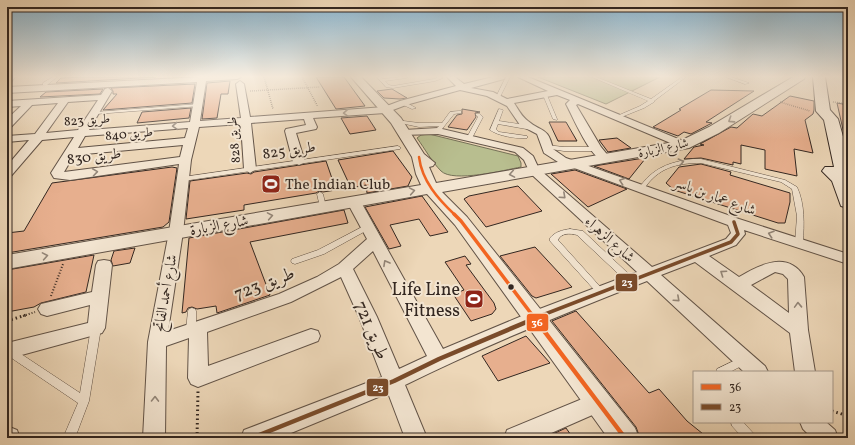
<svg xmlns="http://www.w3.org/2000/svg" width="855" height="445" viewBox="0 0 855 445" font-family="Vollkorn,Amiri,serif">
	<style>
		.green { fill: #b8be8f; stroke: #767258 }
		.building { fill: #e7af8e; stroke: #332721 }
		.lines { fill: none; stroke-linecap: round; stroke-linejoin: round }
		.service-casing { stroke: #625347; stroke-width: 1 }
		.minor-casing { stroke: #625347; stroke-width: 2 }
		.tertiary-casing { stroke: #625347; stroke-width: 2 }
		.secondary-casing { stroke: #332721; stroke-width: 2 }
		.path-far2 { stroke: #332721; stroke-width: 1.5; stroke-dasharray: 0.5 1.5; stroke-linecap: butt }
		.path-far1 { stroke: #332721; stroke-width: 2; stroke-dasharray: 1 2; stroke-linecap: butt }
		.path { stroke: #332721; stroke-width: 3; stroke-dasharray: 1.5 3; stroke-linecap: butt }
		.service { fill: #f3e5d1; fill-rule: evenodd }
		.minor { fill: #f3e5d1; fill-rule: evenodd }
		.tertiary { fill: #f3e5d1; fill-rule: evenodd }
		.secondary { fill: #f3e5d1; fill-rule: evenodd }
		.bus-1-far2-casing { stroke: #f3e5d1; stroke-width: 5 }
		.bus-1-far1-casing { stroke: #f3e5d1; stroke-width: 6 }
		.bus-1-casing { stroke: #f3e5d1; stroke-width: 8 }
		.bus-2-far1-casing { stroke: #f3e5d1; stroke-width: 6 }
		.bus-2-casing { stroke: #f3e5d1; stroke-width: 8 }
		.bus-1-far2 { stroke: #f26522; stroke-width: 2.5 }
		.bus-1-far1 { stroke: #f26522; stroke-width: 3.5 }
		.bus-1 { stroke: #f26522; stroke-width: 4.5 }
		.bus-2-far1 { stroke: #7a4b2a; stroke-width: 3.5 }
		.bus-2 { stroke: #7a4b2a; stroke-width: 4.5 }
		.oneway { stroke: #938679 }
		.bus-dot { fill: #332721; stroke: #f3e5d1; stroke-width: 1.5 }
		.labels { text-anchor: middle; stroke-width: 4; stroke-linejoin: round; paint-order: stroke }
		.far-street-label { font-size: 13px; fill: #332721; stroke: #f3e5d1 }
		.street-label { font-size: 15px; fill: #332721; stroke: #f3e5d1 }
		.poi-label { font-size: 15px; fill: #332721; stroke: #f3e5d1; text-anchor: start }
		.near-street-label { font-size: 18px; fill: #332721; stroke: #f3e5d1 }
		.near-poi-label { font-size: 18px; fill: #332721; stroke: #f3e5d1; text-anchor: end }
		.line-badge { stroke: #f3e5d1; stroke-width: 1.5 }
		.badge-label { font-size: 11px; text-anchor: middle; font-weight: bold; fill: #fff }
	</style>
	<rect width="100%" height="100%" fill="#edd7b8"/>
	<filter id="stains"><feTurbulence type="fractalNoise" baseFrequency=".005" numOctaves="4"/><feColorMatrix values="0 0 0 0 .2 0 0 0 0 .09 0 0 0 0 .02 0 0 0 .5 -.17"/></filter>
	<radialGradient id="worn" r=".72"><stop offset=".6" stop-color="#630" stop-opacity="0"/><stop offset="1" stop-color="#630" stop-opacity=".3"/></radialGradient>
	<g class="green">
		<path d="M538,77H660L606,104Z"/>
		<path d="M429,134L518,156L521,163V167C505,170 453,183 441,171C432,162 425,149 417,138L421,135Z"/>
	</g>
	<g class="building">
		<path d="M81,77H156L56,83L61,78Z"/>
		<path d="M316,77H344L365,106L336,109Z"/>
		<path d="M230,81L228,94H221L217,118L202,119L207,83Z"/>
		<path d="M195,84L192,103L103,110L117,94H113V91L111,88Z"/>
		<path d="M103,89L100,94L40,97L46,92Z"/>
		<path d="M392,89L407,98L400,99L384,98L377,91Z"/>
		<path d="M711,90L754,91L706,122L712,123L691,134L684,132L678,136L653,127L681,110L679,109Z"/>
		<path d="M790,96L814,101V110L813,114L805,120L813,153L794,149L797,176L765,169V150L741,145V164L733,162V165L701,158L684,159L694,147L704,145L700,144L731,127L737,128L753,114L762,116Z"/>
		<path d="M837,103L848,105V133L844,134Z"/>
		<path d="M191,108L189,118L137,123L142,112Z"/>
		<path d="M462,109L480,112L475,113L476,117L467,130L448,127L457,115L462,114Z"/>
		<path d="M367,116L376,130L350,134L341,118Z"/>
		<path d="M549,122H566L577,141H558Z"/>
		<path d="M617,138L631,148L608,152L599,140Z"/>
		<path d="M393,151L412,177L408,186L367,193L366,185L351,188L338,160Z"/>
		<path d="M644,158L645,159L629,179L594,166Z"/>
		<path d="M326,161L336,190L323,192L319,191L316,193L244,205V210L186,219L190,181L247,173L251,174L254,172Z"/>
		<path d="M701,164L731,172L730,175L790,193V202L785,223H778L674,190L666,183L679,167Z"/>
		<path d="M172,167L177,168L169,222L163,227L7,253V233L24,231L52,183Z"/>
		<path d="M575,170L627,189L588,207L551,174Z"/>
		<path d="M518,186L542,211L486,227L464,199L469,196Z"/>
		<path d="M422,196L448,232L430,236L419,219L390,225L401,246L389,249L365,207Z"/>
		<path d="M344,210L348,223L250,242L270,295L217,313L216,306L197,309L192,307L188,308L186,312L182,313L189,238Z"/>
		<path d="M535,247L572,287L536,298L532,296L500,256Z"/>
		<path d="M135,248L130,263L113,266L111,260L114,251Z"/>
		<path d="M94,255L86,292L41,303L34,307L7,312V270Z"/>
		<path d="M465,256L471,264L466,265L494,303L496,309L492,314L471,321L453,294L464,290L445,262Z"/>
		<path d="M576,311L649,393L659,389L687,421L708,438H640L636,427L552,321Z"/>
		<path d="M526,336L550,363L498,381L482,356Z"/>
		<path d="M566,428L573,438H544Z"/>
	</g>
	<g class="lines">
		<g class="service-casing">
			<g id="service">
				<path d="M53,77H57L47,85H43V83Z"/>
				<path d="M377,77H381L383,79L400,77H408L406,78L385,81L389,85L393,86L434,79L437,78V77H441L443,78L435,81L393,88L386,87Z"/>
				<path d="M506,77H510L500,97L496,98V97Z"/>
				<path d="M592,77H596L651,99L682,77H686L654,101V102L644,108L619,118L617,117V116L640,106L648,101Z"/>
				<path d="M726,77H731L749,83L745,84Z"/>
				<path d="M543,94L547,95L557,119V120L553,119L543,95Z"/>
				<path d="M401,102H405L416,108L412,109L401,104Z"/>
				<path d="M198,104H200V106L96,114L94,113L96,112Z"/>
				<path d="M499,109L503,110L499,121L532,126L535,128L532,130L498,124L496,129L499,132L527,136V138C517,139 498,136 490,130Z"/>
				<path d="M459,111H461V113L454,114L442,129L440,130L437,128L439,126L419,127L396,122L394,121L396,120L419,123H442L450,112Z"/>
				<path d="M476,114H480L483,117L471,140H467L466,139L478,117L476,115Z"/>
				<path d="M546,145L564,147H596L599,149L596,151H564L544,148V146Z"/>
				<path d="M398,146L401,148L400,149L183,181L180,179L183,177Z"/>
				<path d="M693,159H701L785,180L797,187C805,204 804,224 803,243L802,245H799L795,243L797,216L792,189L781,182L701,163C676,163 658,168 644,189L642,190L639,188C653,168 669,162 693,159Z"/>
				<path d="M320,192L323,194L326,207L325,208H321L320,207L317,194Z"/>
				<path d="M364,226H367L371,228L324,254L295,264L292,263L291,261L292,259L318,250Z"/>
				<path d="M570,229L583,231L633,278L634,280L633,282H627L577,235C570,233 561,233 558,240L605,292L604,294L601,295L598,294L550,241V238C555,232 562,230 570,229Z"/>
				<path d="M192,308L195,309L196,311V330L194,333L191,334L188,333L186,330L188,311L189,309Z"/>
				<path d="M96,324L99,325L101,328L89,401L75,438H63L78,403L7,355V348H12L80,393L91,328L93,325Z"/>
				<path d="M744,356L747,357L749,360L747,363L730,372H716L717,369Z"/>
				<path d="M731,422H743L754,434L756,438H743L732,426Z"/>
			</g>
		</g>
		<g class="minor-casing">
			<g id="minor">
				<path d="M201,77H241L237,79L206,81L200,121L241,118L236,84L240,81L244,84L250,117L384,107L400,101L456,86L447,77H455L464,84L493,77H505L504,79L471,88L493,92L507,99L548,91L518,77H528L688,143L689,145L688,147H680L578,104L576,105L601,147L610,158L604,161C590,158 573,117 566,104L570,100L557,95L514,103C518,109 522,117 528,121C542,133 548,126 553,149L566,158L739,219L848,254V264L744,230L745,234L736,245L709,256L739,277C759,265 788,250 804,277L808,330L815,372H795L790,333L695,262L661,275L765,366L768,372H744L647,281C565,313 484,346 405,385L427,438H405L388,393L279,438H241L244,430L382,377L359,317L341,277L291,302L207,332L208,366L311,329L318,331L320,336L318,341L198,387L191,384L188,378L189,338L166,346L165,438H143L148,342L169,232L179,164L70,180L54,178L51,173L74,137L42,140L11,176L7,177V166L29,140L7,142V136L35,134L58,103L32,105L11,127L7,128V119L21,106L7,107V101L101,95L105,89L108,88L112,91L89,130L190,122L197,82L7,93V87ZM460,90L487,96L507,106L520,125L537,134L544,153L558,162L728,225L731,233L726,239L652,267L539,169L533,156L523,148L438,128L404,130L400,131L399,133L400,135L438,134L515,152L524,160L530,173L637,272L529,313L443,349L361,202L359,199H349L347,202L367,239L339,264L317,277L279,294L168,331L183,232L191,160L199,127L241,124L244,169L250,173L256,169L251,123L304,119L306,125L286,129L285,131L293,162L299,165L305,162L296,133L316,129L317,127L313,118L385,113L406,105ZM98,100L78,130L46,133L68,102ZM188,128L185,138L78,148L85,136ZM183,145L180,157L64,172L74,155ZM373,251L427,356L399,369L377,317L353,269ZM775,272L783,274L788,279L789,313L751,285Z"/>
				<path d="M104,260L110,261L112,265L105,328L102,333L7,359V343L88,323L90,305L47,316L41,314L38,309L41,304L92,292L96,265L98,261Z"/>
				<path d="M599,392L606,395L610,402L606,409L540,438H504L507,430Z"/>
				<path d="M800,422H826L835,430L838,438H812L803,429Z"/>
				<path d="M7,426L17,430L20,438H7Z"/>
			</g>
		</g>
		<g class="tertiary-casing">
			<g id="tertiary">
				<path d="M7,77H15L11,82L7,83Z"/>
				<path d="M351,77H361L401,118L424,154L435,163L433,166L429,167L436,183L680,141L709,127L793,77H805L804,79L719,133L689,148L442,192L467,217L635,428L639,438H608L455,225L427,194L7,269V255L421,185L416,174L412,157L391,123Z"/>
				<path d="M838,139L848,140V148L833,146L831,143L833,140Z"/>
			</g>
		</g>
		<g class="secondary-casing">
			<path id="secondary" d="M813,77H825L830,110L838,119L848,154V208L841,206L832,181L822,171L825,167H834L824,120L816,111Z"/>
		</g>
		<g class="path-far2">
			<path d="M264,77L273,109"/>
			<path d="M302,77L318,107"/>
			<path d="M250,91L320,87"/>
			<path d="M780,102L810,111"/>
			<path d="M833,102L848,104"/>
		</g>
		<g class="path-far1">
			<path d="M51,296L63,264"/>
			<path d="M23,316L35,312"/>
		</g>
		<g class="path">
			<path d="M7,321L26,315"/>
			<path d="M832,411L848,416"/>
			<path d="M197,438L198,391"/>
		</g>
		<use href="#service" class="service"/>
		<use href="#minor" class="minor"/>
		<use href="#tertiary" class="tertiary"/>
		<use href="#secondary" class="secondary"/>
		<g class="bus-1-far2-casing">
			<path id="bus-1-far2" d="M419,157C422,181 438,199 455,215"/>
		</g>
		<g class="bus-1-far1-casing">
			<path id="bus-1-far1" d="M454,214L461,221L533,316"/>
		</g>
		<g class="bus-1-casing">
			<path id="bus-1" d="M532,315L625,438"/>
		</g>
		<g class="bus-2-far1-casing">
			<path id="bus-2-far1" d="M540,316L731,242L738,234L734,222"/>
		</g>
		<g class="bus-2-casing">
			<path id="bus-2" d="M252,438L394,381L439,359L543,315"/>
		</g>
		<use href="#bus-1-far2" class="bus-1-far2"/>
		<use href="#bus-1-far1" class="bus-1-far1"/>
		<use href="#bus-1" class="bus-1"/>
		<use href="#bus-2-far1" class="bus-2-far1"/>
		<use href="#bus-2" class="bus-2"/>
	</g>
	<defs><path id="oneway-chevron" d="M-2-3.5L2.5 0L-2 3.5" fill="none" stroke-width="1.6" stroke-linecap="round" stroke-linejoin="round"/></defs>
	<g class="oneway">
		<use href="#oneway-chevron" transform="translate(346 113) rotate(176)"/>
		<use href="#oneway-chevron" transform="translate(731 120) rotate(147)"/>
		<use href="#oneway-chevron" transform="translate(175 126) rotate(176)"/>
		<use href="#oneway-chevron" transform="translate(681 162) rotate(-12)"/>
		<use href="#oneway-chevron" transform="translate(95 172) rotate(-8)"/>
		<use href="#oneway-chevron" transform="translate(512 174) rotate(170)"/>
		<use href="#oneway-chevron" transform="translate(622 181) rotate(-161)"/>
		<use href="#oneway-chevron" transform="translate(412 191) rotate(-10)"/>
		<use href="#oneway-chevron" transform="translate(563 196) rotate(42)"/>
		<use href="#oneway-chevron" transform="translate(270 216) rotate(-10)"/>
		<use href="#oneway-chevron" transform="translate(771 234) rotate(-162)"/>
		<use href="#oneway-chevron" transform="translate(45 256) rotate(-10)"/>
		<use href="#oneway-chevron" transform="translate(386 263) rotate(-119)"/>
		<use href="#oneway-chevron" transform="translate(723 273) rotate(-146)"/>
		<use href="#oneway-chevron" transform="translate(677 299) rotate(42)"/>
		<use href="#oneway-chevron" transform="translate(798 305) rotate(-92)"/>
		<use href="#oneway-chevron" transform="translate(155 399) rotate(-89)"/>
	</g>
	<linearGradient id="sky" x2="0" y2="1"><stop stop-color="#88b6d2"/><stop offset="0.55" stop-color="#f7eddf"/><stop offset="1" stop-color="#f7eddf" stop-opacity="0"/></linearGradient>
	<rect width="855" height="139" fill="url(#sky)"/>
	<defs>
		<g id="stadium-square" transform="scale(1)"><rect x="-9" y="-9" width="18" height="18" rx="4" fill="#8f2418" stroke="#f3e5d1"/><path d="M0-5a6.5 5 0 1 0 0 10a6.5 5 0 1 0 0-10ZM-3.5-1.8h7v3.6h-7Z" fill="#fff"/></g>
	</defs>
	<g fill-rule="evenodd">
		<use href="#stadium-square" x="271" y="184"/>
		<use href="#stadium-square" x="474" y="299"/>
	</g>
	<circle class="bus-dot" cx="511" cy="287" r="3.5"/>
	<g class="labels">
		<g class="far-street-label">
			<text transform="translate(87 119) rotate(-4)" y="5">طريق 823</text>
			<text transform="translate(129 133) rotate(-5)" y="5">طريق 840</text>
			<text transform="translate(233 140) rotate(-95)" y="5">طريق 828</text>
			<text transform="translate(663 147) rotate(-12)" y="5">شارع الزبارة</text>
		</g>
		<g class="street-label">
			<text transform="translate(289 150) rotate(-8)" y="5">طريق 825</text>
			<text transform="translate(94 156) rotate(-7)" y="5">طريق 830</text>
			<text transform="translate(715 196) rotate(20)" y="5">شارع عمار بن ياسر</text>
			<text transform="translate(219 225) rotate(-10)" y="5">شارع الزبارة</text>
			<text transform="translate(610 239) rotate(42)" y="5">شارع الزهراء</text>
			<text transform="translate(165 293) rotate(-80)" y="5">شارع أحمد الفاتح</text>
		</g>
		<g class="poi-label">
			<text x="285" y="189">The Indian Club</text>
		</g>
		<g class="near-street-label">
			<text transform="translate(264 283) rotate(-21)" y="6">طريق 723</text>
			<text transform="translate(372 330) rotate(67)" y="6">طريق 721</text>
		</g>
		<g class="near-poi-label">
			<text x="460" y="295">Life Line<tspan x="460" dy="21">Fitness</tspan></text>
		</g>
	</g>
	<g class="line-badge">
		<rect x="615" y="273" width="23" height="19" rx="4" fill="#7a4b2a"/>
		<rect x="526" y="313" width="23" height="19" rx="4" fill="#f26522"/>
		<rect x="366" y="378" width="23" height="19" rx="4" fill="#7a4b2a"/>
	</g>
	<g class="badge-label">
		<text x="627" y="286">23</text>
		<text x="537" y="326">36</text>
		<text x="378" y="391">23</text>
	</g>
	<rect width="855" height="445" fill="none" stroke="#edd7b8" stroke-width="24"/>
	<rect x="8" y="8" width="839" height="429" fill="none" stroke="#332721" stroke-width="2"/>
	<rect x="12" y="12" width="831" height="421" fill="none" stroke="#332721"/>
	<rect x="693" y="371" width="140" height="52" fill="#f3e5d1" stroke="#a6998b"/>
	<rect x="701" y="384" width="20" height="6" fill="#f26522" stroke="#a6998b"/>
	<text x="729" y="391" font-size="12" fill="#332721">36</text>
	<rect x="701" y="404" width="20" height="6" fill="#7a4b2a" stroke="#a6998b"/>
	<text x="729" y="411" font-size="12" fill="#332721">23</text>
	<rect width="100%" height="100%" filter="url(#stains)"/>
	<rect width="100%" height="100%" fill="url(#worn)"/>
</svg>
